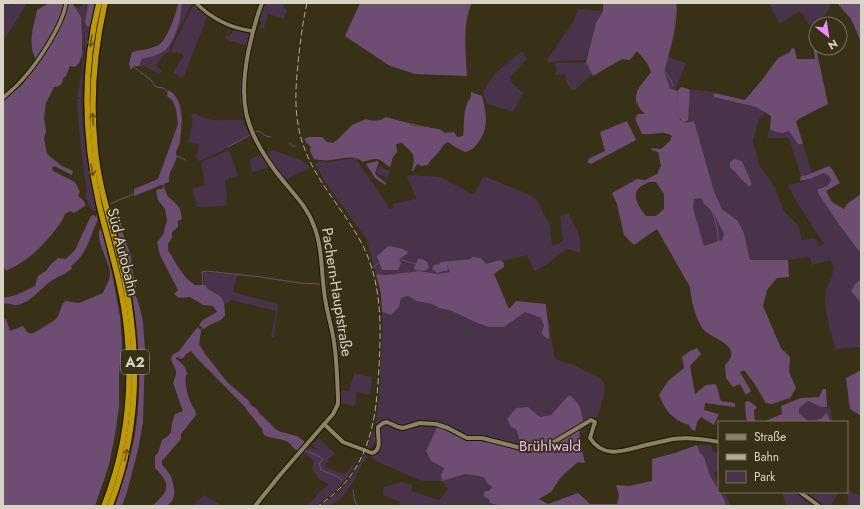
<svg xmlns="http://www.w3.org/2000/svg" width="864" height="509" viewBox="0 0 864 509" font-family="Jost,sans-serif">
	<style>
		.green { fill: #48334a; fill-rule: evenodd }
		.forest { fill: #6d4d71; fill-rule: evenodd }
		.water { fill: #6e4e72 }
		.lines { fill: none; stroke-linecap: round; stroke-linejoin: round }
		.stream { stroke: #6e4e72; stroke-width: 1 }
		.tertiary-casing { stroke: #201701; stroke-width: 5.5 }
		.secondary-casing { stroke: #201701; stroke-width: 6 }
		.motorway-casing { stroke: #201701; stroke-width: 8 }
		.tertiary { stroke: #8b8266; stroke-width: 3.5 }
		.secondary { stroke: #8b8266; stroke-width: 4 }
		.motorway { stroke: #be980c; stroke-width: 5.5 }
		.rail { stroke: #b2ab9a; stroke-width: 1; stroke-dasharray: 6 3; stroke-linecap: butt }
		.oneway { stroke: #675413 }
		.labels { text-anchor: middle; stroke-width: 3.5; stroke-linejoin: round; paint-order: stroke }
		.shield { fill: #383017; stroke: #a9a291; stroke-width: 1 }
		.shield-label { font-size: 14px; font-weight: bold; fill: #d9d3c5 }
		.street-label { font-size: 15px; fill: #d9d3c5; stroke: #383017 }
		.park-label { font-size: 15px; fill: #f0baf6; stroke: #383017 }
	</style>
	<rect width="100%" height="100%" fill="#383017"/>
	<g class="green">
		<path d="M3,3H8L12,5L15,3H27L3,42Z"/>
		<path d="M84,3H87L85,21L83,25L84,32L83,58L80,60L82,54V34L81,17L75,7L79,8Z"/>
		<path d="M182,3H192L170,47V51L163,56L156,65L162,71L159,74L144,66H139L142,59L162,53L182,13Z"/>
		<path d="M264,3H285L283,8L287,9L284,19L268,14L264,28H260V25H262L263,22L259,21V16Z"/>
		<path d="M769,3H831C827,17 821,19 809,25L800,11L779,24Z"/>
		<path d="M194,4L208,15L183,78L173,73L181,59L183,58V54L171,52L172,47Z"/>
		<path d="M578,9L603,11L596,23L586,60L560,61L548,63L547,60L573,22Z"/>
		<path d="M85,23L89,26L91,25C87,45 83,65 82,85C80,127 88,169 97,210L94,211L91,209L85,196L87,192L82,159L77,106V99L81,98L77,97L80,82L85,51L84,25Z"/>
		<path d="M228,27L230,30L227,36L229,37L230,34H232L231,33L234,30L245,31L250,35C245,64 238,85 245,115L243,117L240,99V84L247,46L225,39L228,30Z"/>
		<path d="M522,51L527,59L510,77L512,83L523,93L513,112L487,104L483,94C489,75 507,64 522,51Z"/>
		<path d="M667,57L686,63L675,90L670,88L664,71Z"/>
		<path d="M586,62L592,74L575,90H571L566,81L565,74L556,75L555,73L557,69L555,64L556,63Z"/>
		<path d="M689,89L708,91L714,93V97L756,107L766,113L759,119L753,141L759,165L775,187L784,211L798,225L802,240L815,238L819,247L824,244L796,201L788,185L805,181L824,173L829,176L831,180L830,182L824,188L838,223L861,254V279L855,284L851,291L861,303V347L836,349C830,333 825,314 825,296C825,284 839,273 830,260L812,265L810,257L786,260H750L744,233L738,221L722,209L714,191L694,121L687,122L688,120L690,94ZM742,161L752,184L749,186L734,172Z"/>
		<path d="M195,113C209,124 227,119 244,120L245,126L250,135L214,155L199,161L196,158L199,144L188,143L193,120L191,116Z"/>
		<path d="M770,129C776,133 782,134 789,131L798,144H803L812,173L801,176L789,138H767Z"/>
		<path d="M229,150L238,176L225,180L227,198H226V206L197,207L192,189L205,185L201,162Z"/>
		<path d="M273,150L303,161L310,168L285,180L274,168L265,154Z"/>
		<path d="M261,154L270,167L252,172L249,160Z"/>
		<path d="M348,159H356L386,202L388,209L393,208L392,204L416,199C414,191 410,184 407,177L409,175L441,177L472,194L475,193L482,178L484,176L532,196L536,199L550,225L552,246L563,241L560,216L568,213L579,235L581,253L567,249L564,251L546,265L534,271L527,255L466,270L438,274L419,271L386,275L376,274L366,238L326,184L315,164L319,161L329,162Z"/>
		<path d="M379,166L390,171L387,178L376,173Z"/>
		<path d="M701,198L704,204L713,212L724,234L722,240L704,246L693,208L694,199Z"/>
		<path d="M325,267L328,285L327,286L328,300L324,277Z"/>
		<path d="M203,272L237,275L233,292L278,304L274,338L271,337L276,311L231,300L225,305L218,294L208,290L205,285Z"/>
		<path d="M408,296L417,301L432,304L439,308L452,311L466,318L508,325L525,312L541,318L544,326L541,331L546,338L549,339V332L546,306L555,359L574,365L601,379C607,385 604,393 603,400H601V406L597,417L590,419L579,425L551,415L540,417L528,407L516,429L519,437V447L501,442L469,438L435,423L404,426L378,422L376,430L377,448L375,449V444H373L371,448L368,450H366C379,427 379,397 380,371C382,351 383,332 382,312L391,315L399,307L401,298Z"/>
		<path d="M342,334L348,336L349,353L337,351L334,336Z"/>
		<path d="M354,373L372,377L370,395L356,392V402L354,406L341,403L340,402V390L349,391Z"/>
		<path d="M808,401L821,407H830L833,422H831L827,413L820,419L809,422L799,413V408Z"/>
		<path d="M385,424L405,429L418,426L437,427L426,453L431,461L444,468L441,475L465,474L484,477L487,483L492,487L489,491L490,503L501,506H399L400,502L383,495L384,487L402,482L413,485L411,491L439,500L448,489L442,481H424L419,480L376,461L372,457C383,450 380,443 379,431L380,428Z"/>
		<path d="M319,438L335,454L328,459L329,461L325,464L326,468L345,474L359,457L347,478L335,491L316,506H305L316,498V495L329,484L319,479L312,469L314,461L306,454L301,459L299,458L309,445L313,449L318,450L312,444Z"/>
		<path d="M697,445H711L713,452L719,453V469L714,473L719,483V491L709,476L704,457L700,453Z"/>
		<path d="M365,452L367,454V458L362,463L354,481L343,496L330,506H320C341,492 356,475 365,452Z"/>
		<path d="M847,490L851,491L861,496V506H847L848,495L843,492H847Z"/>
		<path d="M719,492H724L731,506H726L725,501Z"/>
		<path d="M782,492H838L831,506H822L817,502L815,506H786Z"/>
		<path d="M204,495L223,506H192Z"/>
	</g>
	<g class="forest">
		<path d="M49,3L73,4L81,17L82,34V54L79,63L75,67L70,66L66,76L63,78C63,84 60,87 54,87L46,103L44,118L46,130L44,139L47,154L62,166L73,171L72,175L54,166L52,168L53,171L75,182L80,192L78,196L83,200L86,205L74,213L70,211L65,214C62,225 38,251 28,258C21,263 14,267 6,271L3,266V99L22,85L37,62C27,44 33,30 37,10Z"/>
		<path d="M88,3H96L91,25L88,27L85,23Z"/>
		<path d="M178,3H182C182,17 174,47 161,53C155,56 148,57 142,59L139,66H134L131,70L129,64L132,52C140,50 153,49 160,44C167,39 177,12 178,3Z"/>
		<path d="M360,3H472C462,22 466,55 467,76L415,74L390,66L345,36Z"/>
		<path d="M603,3H676V11L673,36L664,71L670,88L677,91L680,120L684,123L694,121L714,191L722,209L738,221L744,233L750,260H788L789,277L777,278L767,290L763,306L781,348L790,357L789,372L796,388L790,398L772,404L766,403L754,383L744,370L740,372L751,391L746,395L740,384L733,387L726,378L725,365C746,344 709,339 702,328C695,316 691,301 690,287L657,229L634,245L624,235L617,204L612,193L637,179L645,180L657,174L661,166L658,152L651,150L652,148L661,149L670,141L672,136C662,129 653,136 642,134L635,119L638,114H645C627,97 639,88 651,72L647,63L637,51L630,60L622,59L593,76L586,62L596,23L603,11ZM649,182H656L664,194V209L656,216H646C640,208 630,196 640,187C642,185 647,184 649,182ZM701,198L704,204L713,212L724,234L722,240L704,246L693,208L694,199Z"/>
		<path d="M837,3H861V42L851,19Z"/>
		<path d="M814,27L816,48L828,104L806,115L796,121L803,144H798L789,131C782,134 776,133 770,129L771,116L756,107L714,97V93L745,100L762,80L778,58L790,52L791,49L794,48L797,59H815L811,28Z"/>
		<path d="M168,90C185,98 182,126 180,141C180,145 177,148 176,152C175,158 178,153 176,159C174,167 168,172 169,182L134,196V189L158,179L178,124L176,109L173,101L167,96Z"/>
		<path d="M471,92L482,96C486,112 489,126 480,140C475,147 473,150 465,152L455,147L448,142C442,145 442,149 437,154C433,158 431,159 428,165L422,166L417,164L413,171H412C413,165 416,157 411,152C408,148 405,147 402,143L396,144L397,152L393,157L390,167C386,165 381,159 376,159C372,159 367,161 363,162C352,154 344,159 331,160C325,161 320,160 314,159L310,151L311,147L304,139L309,137H322L327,142L333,143L337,140L352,125L366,119C374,122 379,122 386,117L415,126L439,129L445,133L454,132L457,137L463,136C465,123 462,108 471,97Z"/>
		<path d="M627,121L636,140L591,164L587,162L590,158L605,151L600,132Z"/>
		<path d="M734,159L742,161L752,184L749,187L730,167V162Z"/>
		<path d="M377,161L379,162L375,173L377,176L386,183L385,185L375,178L366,164Z"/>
		<path d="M829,166L832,169L840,183L826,191L832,202L844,209L848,203L861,194V254L838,223L818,193V189C824,188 829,186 831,180L829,176L824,173L810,179L800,181L801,176L807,175Z"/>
		<path d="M165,188C165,198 173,199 178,206C181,210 181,214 182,219L178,221V227L172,232V238L168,244V250L178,267L187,279L195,285H205C208,290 210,290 215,293C225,297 225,307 225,316C218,324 211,322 204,329L199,325L203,320L217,312L213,306L203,305L190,297L179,298L174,294L178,290L160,255L157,242L163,235L167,220L165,209L158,200L156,190Z"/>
		<path d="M115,214L120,216L122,231L131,256V265L136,287L135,294L139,304L143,322L145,350L143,422L138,450L127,492L122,506H115C124,480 132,454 136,427C143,375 138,323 128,273C124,254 118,235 113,217Z"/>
		<path d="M94,215L98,219C90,236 87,255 71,266L72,269C65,274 57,277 51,281C40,289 32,301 18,305C13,306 9,302 3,304V298L16,295L35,286L38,276L46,271L51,264L58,258L66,259L75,250L89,220L91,216Z"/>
		<path d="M100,229L102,231L112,273L120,317L122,345L119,374V406L116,429L109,465L95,506H3V318L6,319L10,331L23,326L27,332L32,334L55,320L58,316L63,303L66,301L79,303L103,293C105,287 111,279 110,272C109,261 95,240 100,229Z"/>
		<path d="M472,257L481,258L486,264L500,260L504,263V267L494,274L509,309L516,301L546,304C546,316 550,327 549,339L546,338L541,333L544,326L541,318L525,312L504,327H489L475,322L452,311L439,308L432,304L417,301L408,296L401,298L399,307L391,315L382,312L381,294L376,274L386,275L419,271L438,274L450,272L447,265H438L441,262L471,259Z"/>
		<path d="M861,279V303L851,291L855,284Z"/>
		<path d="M198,327L201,331L199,344L205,354L228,383L248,400L251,405L257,409L260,414L270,423L275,429L281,432L297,436L304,441V444L298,451C293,449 292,445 288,442C281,438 271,439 264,435L262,429L246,409V408L196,357L191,351L185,355L184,358L177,357L176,359C182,363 186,366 187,374C183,379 188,397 191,403C193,408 196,410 196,415L181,434V439L162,461V465C165,468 168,471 170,475C175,484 178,503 165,506C161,507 156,506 152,506C169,491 172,485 155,468V456L158,453L162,440L168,436L171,432L172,423L175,414L183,411L173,383L176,374V370L171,360L172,355L179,351L195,330Z"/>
		<path d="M697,348L701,354L690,366L695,394L706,385L715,384C719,389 718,395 721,401L735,403V407L705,403L704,410L719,414L714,425L701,417L697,422L695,431L691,429L689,425C673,420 665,411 659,395L668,381L684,368L682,357L690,351Z"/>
		<path d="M861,370V416L850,409L846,378Z"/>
		<path d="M823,389H826L827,407H821L808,401L799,408V413L809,422L820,419L827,413L831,422H763L782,414L781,406L801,398L819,397Z"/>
		<path d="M569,395C580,403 581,408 583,421L579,425L580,442L585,463L578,462L561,477L551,492L539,499L548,504L578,493L590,504H617L619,495L616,485L629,486L652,481V459L675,453L697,445L700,453L704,457L710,476L725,501L726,506H501L490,503L489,499L483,496L485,491H489L492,487L487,483L484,477L465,474L442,481L441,475L444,468L431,461L426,451L438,425L467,441L485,440L519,450V437L516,429L511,427L507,419L516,408L528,407L540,417L551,415Z"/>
		<path d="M749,401L757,407L754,410L755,422H748L746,418L745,402Z"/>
	</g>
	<g class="water">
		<path d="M681,87L689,89L690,94L688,120L684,123C676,118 678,100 677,91Z"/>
		<path d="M390,246L403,249L408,252L407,254L399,259L401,263L398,270H382L377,256L387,247Z"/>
		<path d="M418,259H422L427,262L429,268L425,271L415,270L414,268Z"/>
		<path d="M440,264H447L448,270L437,273L432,269L434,265Z"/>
	</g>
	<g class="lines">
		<g class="stream">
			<path d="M673,86L671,80L664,71C669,50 678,25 676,3"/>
			<path d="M685,124C683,133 686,155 694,160C694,167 693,181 694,186C696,191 701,193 704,198C713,209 720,232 718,245L725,250L740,321L753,343L767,357"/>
			<path d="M255,132L259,131L266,136L271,137"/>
			<path d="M290,143L292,146H295"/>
			<path d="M306,143C324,137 332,157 345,142L343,137L346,133L359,125L369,121H380L389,119L438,130L447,136L460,140H465L478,135"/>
			<path d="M228,147L250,135"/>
			<path d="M176,156L186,160"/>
			<path d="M108,205L112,203L163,182"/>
			<path d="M398,259L416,264"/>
			<path d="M447,268L462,269"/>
			<path d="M370,270L379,263"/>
			<path d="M207,293L203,286L202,272L206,271L261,277L299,283L321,284"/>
			<path d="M3,300L25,295L40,285V280C43,277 56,263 58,262C62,261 68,266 73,261C84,250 88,228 98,214"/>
			<path d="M196,340V347L202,356L212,367L214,371L223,382L233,389L246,403L251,407L255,415L268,425C268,430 268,432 272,435L291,437L300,448"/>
			<path d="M303,449C309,453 315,454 322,458V461L319,463L321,470L336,476L342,480"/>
			<path d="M353,490L355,502L358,506"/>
			<path d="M158,506C171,501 173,485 166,474C163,470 159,468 157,464L165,451L164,443L175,441L176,438L175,432C178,426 180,425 180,418L182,416L186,420C196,415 192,409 185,403V398L186,396L182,389L183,385L181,384H176L183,372L181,366L177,363L175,358L177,356L181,359L190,342L196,340C199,336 199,331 202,328C206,322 215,317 223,317L218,299C215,297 211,293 207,293C202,293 200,298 195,297C186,293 185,282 179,277L174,278L173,265C166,262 167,255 163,248L167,234L172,229L175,224V218L179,214C177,208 173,206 170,201C159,186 163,170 176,156L175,149L180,134L181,117L173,97L169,94L164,88L156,87L151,80L134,67L132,63L134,57C141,53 149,54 156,52C160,51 164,45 169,43C173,29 179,17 180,3"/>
		</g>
		<g class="tertiary-casing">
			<g id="tertiary">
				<path d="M196,3C212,19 230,28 252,31"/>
				<path d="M3,98C9,92 16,87 21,81C37,64 63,25 66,3"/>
			</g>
		</g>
		<g class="secondary-casing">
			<g id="secondary">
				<path d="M324,424L343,442L372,453C383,450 377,436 378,427L383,423L387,422L398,427L403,428L420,423L436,424L448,428L467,438H482L529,450L547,446L591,420L595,422L590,438C604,460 625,450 646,445C655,443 664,441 673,439C688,437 704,439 719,442"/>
				<path d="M800,492L819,506"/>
				<path d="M255,506L280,475L333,414L338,404V397C337,379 337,361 334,342C332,327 327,313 325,298C321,274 323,249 314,226C306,203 288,189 274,169C244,128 239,102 248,53C252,35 255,20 262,3"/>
			</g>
		</g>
		<g class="motorway-casing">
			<g id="motorway">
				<path d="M99,3C82,70 84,137 99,204C109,246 123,287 127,331C133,390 126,451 104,506"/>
				<path d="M105,3C94,51 90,98 95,147C98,185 111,222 120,259C140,342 142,425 110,506"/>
			</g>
		</g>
		<use href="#tertiary" class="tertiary"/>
		<use href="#secondary" class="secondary"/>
		<use href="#motorway" class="motorway"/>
		<path class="rail" d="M307,3C303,20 301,37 299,54C296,82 293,109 301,138C313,181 346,210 365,250C382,288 381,327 379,368C377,400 375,431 360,460C351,479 336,494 318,506"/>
	</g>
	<defs><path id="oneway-shaft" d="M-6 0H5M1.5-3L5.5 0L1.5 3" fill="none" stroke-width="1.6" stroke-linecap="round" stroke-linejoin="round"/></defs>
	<g class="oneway">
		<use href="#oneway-shaft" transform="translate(91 41) rotate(99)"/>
		<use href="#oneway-shaft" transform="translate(93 119) rotate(-94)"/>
		<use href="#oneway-shaft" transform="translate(92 170) rotate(81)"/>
		<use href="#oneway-shaft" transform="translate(126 455) rotate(-77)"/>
	</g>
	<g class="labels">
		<rect class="shield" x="121" y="350" width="28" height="24" rx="3"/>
		<g class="shield-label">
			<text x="135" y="367">A2</text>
		</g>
		<g class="street-label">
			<text transform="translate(123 252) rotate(76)" y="5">Süd Autobahn</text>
			<text transform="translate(337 292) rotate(81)" y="5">Pachern-Hauptstraße</text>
		</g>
		<g class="park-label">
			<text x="550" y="451">Brühlwald</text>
		</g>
	</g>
	<rect width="864" height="509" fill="none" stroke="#d9d3c5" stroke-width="8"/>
	<rect x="718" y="421" width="130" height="72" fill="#383017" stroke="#78715d"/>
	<rect x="726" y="434" width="20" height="6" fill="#8b8266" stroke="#78715d"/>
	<text x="754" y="441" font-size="12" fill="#d9d3c5">Straße</text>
	<rect x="726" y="454" width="20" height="6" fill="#b2ab9a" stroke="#78715d"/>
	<text x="754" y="461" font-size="12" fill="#d9d3c5">Bahn</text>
	<rect x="726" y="471" width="20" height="12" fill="#48334a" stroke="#78715d"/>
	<text x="754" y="481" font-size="12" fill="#d9d3c5">Park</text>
	<g transform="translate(828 36) rotate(150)"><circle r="19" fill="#383017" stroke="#78715d"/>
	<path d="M0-3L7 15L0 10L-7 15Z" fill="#ed8cf9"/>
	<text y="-6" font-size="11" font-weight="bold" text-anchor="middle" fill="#d9d3c5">N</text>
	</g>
</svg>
